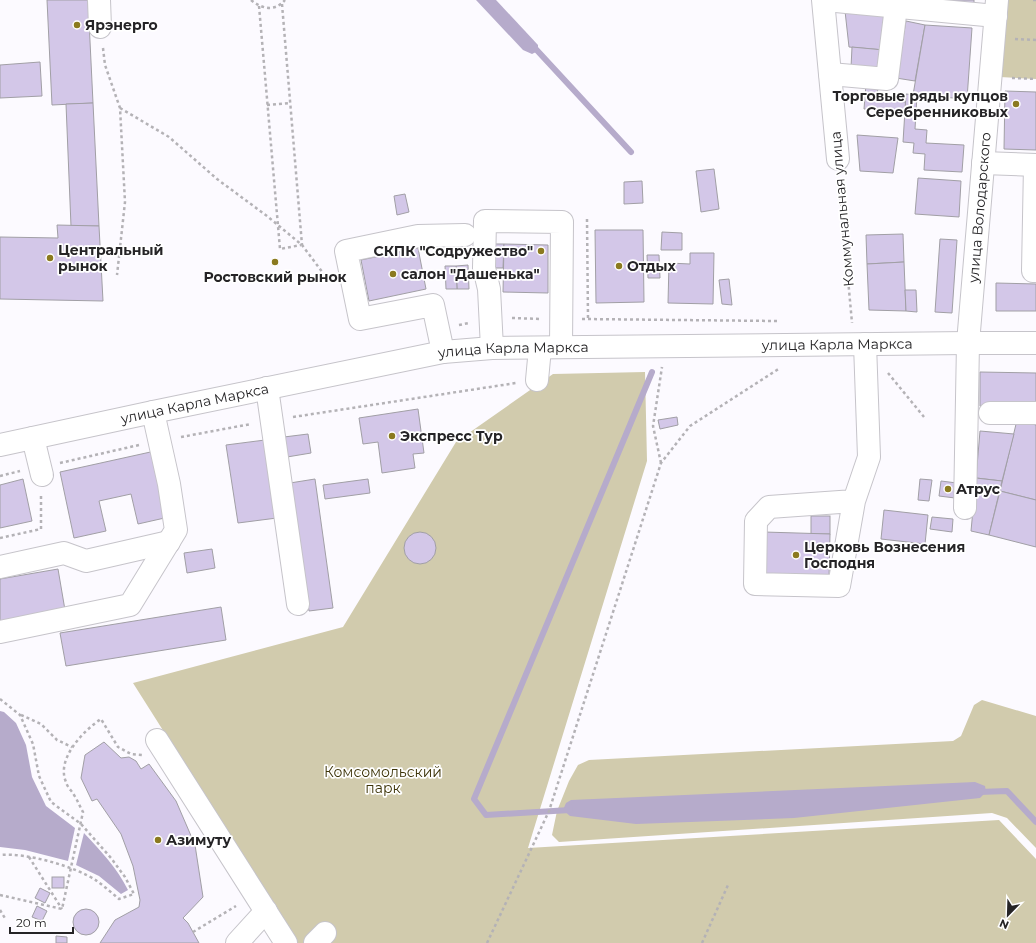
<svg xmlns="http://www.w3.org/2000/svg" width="1036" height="943" viewBox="0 0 1036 943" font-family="Montserrat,sans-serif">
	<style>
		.green { fill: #d1cbad }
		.water { fill: #b6abcb }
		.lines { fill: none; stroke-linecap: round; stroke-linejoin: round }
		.stream { stroke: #b6abcb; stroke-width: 6 }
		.building { fill: #d3c7e8; stroke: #a19fa5 }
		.minor-casing { stroke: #c6c4ca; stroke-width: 24 }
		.path { stroke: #b4b2b6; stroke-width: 2.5; stroke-dasharray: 3 3; stroke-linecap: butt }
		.minor { stroke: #fff; stroke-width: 22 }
		.poi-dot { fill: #8b7a1f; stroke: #fff; stroke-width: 1.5 }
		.labels { text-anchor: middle; stroke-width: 3.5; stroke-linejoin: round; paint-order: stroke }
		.poi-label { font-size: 14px; font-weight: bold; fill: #252426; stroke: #fff; text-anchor: start }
		.street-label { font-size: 14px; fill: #252426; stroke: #fff }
		.park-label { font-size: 14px; fill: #3d3408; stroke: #fff }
	</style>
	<rect width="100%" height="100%" fill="#fcfaff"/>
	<g class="green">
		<path d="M1006,0H1036V79L1000,77Z"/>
		<path d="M645,372L647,461L528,848L999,820L1036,859V943H282L287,926L133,683L343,627L456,442L553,374Z"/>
		<path d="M982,700L1036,716V848L1007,818L992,813L559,842L552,835L557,811L569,781L578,765L589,760L953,741L961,736L974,705Z"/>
	</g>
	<g class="water">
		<path d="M476,0H496L538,45V51L532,54L523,50Z"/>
		<path d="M0,711L4,712L16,723L26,745L32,777L46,806L75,828L68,861L25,850L0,847Z"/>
		<path d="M975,782L985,786L986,792L980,798L794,818L636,824L570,816L563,810L566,803L571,800Z"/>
		<path d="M84,833C101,851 117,868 128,890L121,894L99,876L76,865Z"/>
	</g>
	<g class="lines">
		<g class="stream">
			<path d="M533,46L631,152"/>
			<path d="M979,792L1007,791L1036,822"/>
			<path d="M570,810L486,815L474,799L652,372"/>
		</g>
	</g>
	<g class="building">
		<path d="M47,0H88L93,103L52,105Z"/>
		<path d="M935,0H974V3Z"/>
		<path d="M845,11L887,15L884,50L849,47Z"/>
		<path d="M906,21L925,25L915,81L896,78Z"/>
		<path d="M925,25L972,28L967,99L913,95Z"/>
		<path d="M852,47L884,50L882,71L851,68Z"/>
		<path d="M40,62L42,96L0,98V65Z"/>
		<path d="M866,84L878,85L877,100L906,102L905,112L864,109Z"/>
		<path d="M1005,91L1036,92V150L1004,149Z"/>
		<path d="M906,94L917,95L915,129L927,130L926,143L964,145L962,172L924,170L925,154L913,153L914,143L903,142Z"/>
		<path d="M93,103L99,226H71L66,104Z"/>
		<path d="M857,135L898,138L893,173L860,171Z"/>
		<path d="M714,169L719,209L701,212L696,171Z"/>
		<path d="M918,178L961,181L959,217L915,214Z"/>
		<path d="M642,181L643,203L624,204V182Z"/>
		<path d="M405,194L409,212L397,215L394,196Z"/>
		<path d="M57,225L99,226L103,301L0,299V237L58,238Z"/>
		<path d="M595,230H643L644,302L596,303Z"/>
		<path d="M662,232L682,233V250H661Z"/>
		<path d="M903,234L904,262L867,264L866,235Z"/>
		<path d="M940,239L957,240L952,313L935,312Z"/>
		<path d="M490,244H504L503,268H490Z"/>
		<path d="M504,244L548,245V293L503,292Z"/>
		<path d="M418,248L426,289L369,301L361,260Z"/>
		<path d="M690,253H714L713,304L668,303L669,263L690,264Z"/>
		<path d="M647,255H659L660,278H648Z"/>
		<path d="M904,262L906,311L869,310L867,264Z"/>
		<path d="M468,265L469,289H457L456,266Z"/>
		<path d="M445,266H456L457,289H446Z"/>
		<path d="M729,279L732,305L722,304L719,280Z"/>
		<path d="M996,283L1036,284V311H996Z"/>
		<path d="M905,290H916L917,312L906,311Z"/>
		<path d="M980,372L1036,373V406H980Z"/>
		<path d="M418,409L424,453L413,454L415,468L382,473L378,442L363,444L359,418Z"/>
		<path d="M677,417L678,425L660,429L658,420Z"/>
		<path d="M1017,420L1036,425V500L1000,491Z"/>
		<path d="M980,431L1014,434L1002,481L976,478Z"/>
		<path d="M308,434L311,453L287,457L284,437Z"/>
		<path d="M265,440L277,518L238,523L226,445Z"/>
		<path d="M155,451L169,517L138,524L131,494L99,501L106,531L74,538L60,472Z"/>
		<path d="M976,478L1002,481L989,535L971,531Z"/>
		<path d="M23,479L32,521L0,528V485Z"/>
		<path d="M315,479L333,608L309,611L290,483Z"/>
		<path d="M368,479L370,493L325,499L323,485Z"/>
		<path d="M920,479L932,480L929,501L918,500Z"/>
		<path d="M941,481L957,483L955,498L939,496Z"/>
		<path d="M1000,491L1036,500V547L989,535Z"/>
		<path d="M884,510L928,515L925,544L881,539Z"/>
		<rect x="811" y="516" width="19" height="18"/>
		<path d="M932,517L953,519L952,532L930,529Z"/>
		<path d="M764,532L830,534L829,578L763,576Z"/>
		<circle cx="420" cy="548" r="16"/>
		<path d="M212,549L215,568L187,573L184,553Z"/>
		<path d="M58,569L65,610L0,622V579Z"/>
		<path d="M221,607L226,640L66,666L60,633Z"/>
		<path d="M104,742L121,758L129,757L136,761L141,769L149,764L176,801L195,845L203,897L183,918L188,923L199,943H100L115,920L139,907L140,900L133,866L121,834L97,799L92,801L81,778L85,755Z"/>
		<rect x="52" y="877" width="12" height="11"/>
		<path d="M40,888L50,893L45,903L35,898Z"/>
		<path d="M37,906L47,911L42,921L32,917Z"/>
		<circle cx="86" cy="922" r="13"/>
		<path d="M56,936L67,937V943H56Z"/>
	</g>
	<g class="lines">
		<g class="minor-casing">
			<g id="minor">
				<path d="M99,0L100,27"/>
				<path d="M823,0L838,159"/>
				<path d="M825,0L996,16"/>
				<path d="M830,74L887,79L896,7"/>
				<path d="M983,163L1036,165"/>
				<path d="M1035,165L1033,271H1036"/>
				<path d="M492,348L489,289L484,268L485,221L562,222L561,347"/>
				<path d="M443,352L433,305L360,319L346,251L418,236L465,235"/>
				<path d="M537,380L540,348"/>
				<path d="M267,388L298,604"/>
				<path d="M990,413H1036"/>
				<path d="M33,438L42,475"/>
				<path id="s1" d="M0,445L153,412L443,352L492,348L968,343H1036"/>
				<path d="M854,501L769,507L756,521L755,584L839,586L854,501L869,457L865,344"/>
				<path id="s2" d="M965,508L968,343L997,0"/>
				<path d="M0,567L64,553L86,561L169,542"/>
				<path d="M0,632L130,605L176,530L169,484L153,412"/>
				<path d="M157,740L286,943"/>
				<path d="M237,943L266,911"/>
				<path d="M315,943L325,933"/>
			</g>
		</g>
		<g class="path">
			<path d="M251,0C262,9 275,12 285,0"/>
			<path d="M1033,0H1036"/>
			<path d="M282,4L302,245"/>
			<path d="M259,6L280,249L301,245"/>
			<path d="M1015,39L1036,40"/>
			<path d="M103,48L105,65L120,108L125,202L117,275"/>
			<path d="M1012,78L1036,79"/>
			<path d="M267,105L290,103"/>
			<path d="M120,108L169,137L217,179L267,216L302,245L329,281"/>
			<path d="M839,179L852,323"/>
			<path d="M587,219L588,319"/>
			<path d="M512,318L541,319"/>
			<path d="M582,319L777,321"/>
			<path d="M459,325L469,323"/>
			<path d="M888,373L924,417"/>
			<path d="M293,417L516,383"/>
			<path d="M181,437L251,424"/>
			<path d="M60,463L139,445"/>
			<path d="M661,463L653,426L662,367"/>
			<path d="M0,476L20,471"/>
			<path d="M0,538L41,529V496"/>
			<path d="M0,699L20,715L33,744L39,776L51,802L81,824L111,858L125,877L134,894L119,899C112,893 105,887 97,881C77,867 25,852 0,855"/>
			<path d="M21,715L41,724L57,740L72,747"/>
			<path d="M29,857L62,909"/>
			<path d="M0,895L62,909L83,812C80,807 78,801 74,795C72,791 67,787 66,782C56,759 83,731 101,719L118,747L131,754L142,755"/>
			<path d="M0,910L6,920"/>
			<path d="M193,932L236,906"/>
			<path d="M487,943L549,811L661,463L690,426L780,368"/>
			<path d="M702,943L728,885"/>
		</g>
		<use href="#minor" class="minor"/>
	</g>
	<g class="poi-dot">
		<circle cx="77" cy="25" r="4"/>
		<circle cx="1016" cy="104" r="4"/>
		<circle cx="541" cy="251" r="4"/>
		<circle cx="50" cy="258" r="4"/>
		<circle cx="275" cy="262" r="4"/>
		<circle cx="619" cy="266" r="4"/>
		<circle cx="393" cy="274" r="4"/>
		<circle cx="392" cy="436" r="4"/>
		<circle cx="948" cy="489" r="4"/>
		<circle cx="796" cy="555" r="4"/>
		<circle cx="158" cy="840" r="4"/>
	</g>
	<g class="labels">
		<g class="poi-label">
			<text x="85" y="30">Ярэнерго</text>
			<text x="1008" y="101" text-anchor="end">Торговые ряды купцов<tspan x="1008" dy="16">Серебренниковых</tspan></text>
			<text x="58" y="255">Центральный<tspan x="58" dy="16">рынок</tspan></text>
			<text x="533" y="256" text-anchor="end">СКПК "Содружество"</text>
			<text x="627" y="271">Отдых</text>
			<text x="401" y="279">салон "Дашенька"</text>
			<text x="275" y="282" text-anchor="middle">Ростовский рынок</text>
			<text x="400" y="441">Экспресс Тур</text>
			<text x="956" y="494">Атрус</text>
			<text x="804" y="552">Церковь Вознесения<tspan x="804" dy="16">Господня</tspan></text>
			<text x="166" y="845">Азимуту</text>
		</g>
		<g class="street-label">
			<text dy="5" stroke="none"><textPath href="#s2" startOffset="301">улица Володарского</textPath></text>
			<text transform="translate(842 209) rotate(-95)" y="5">Коммунальная улица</text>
			<text dy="5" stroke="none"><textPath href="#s1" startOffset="847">улица Карла Маркса</textPath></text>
			<text dy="5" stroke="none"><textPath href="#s1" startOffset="523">улица Карла Маркса</textPath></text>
			<text dy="5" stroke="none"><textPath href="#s1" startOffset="199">улица Карла Маркса</textPath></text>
		</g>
		<g class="park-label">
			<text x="383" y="777">Комсомольский<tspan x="383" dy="16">парк</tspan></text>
		</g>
	</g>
	<g transform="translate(1008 915) rotate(203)" stroke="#ffffff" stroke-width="3" paint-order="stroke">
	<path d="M0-3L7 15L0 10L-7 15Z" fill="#252426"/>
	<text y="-6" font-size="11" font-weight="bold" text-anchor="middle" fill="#252426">N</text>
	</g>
	<path d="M10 927v6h63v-6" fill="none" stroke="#252426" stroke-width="2"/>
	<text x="16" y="927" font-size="12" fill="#252426" stroke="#ffffff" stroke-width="3" paint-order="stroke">20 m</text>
</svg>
